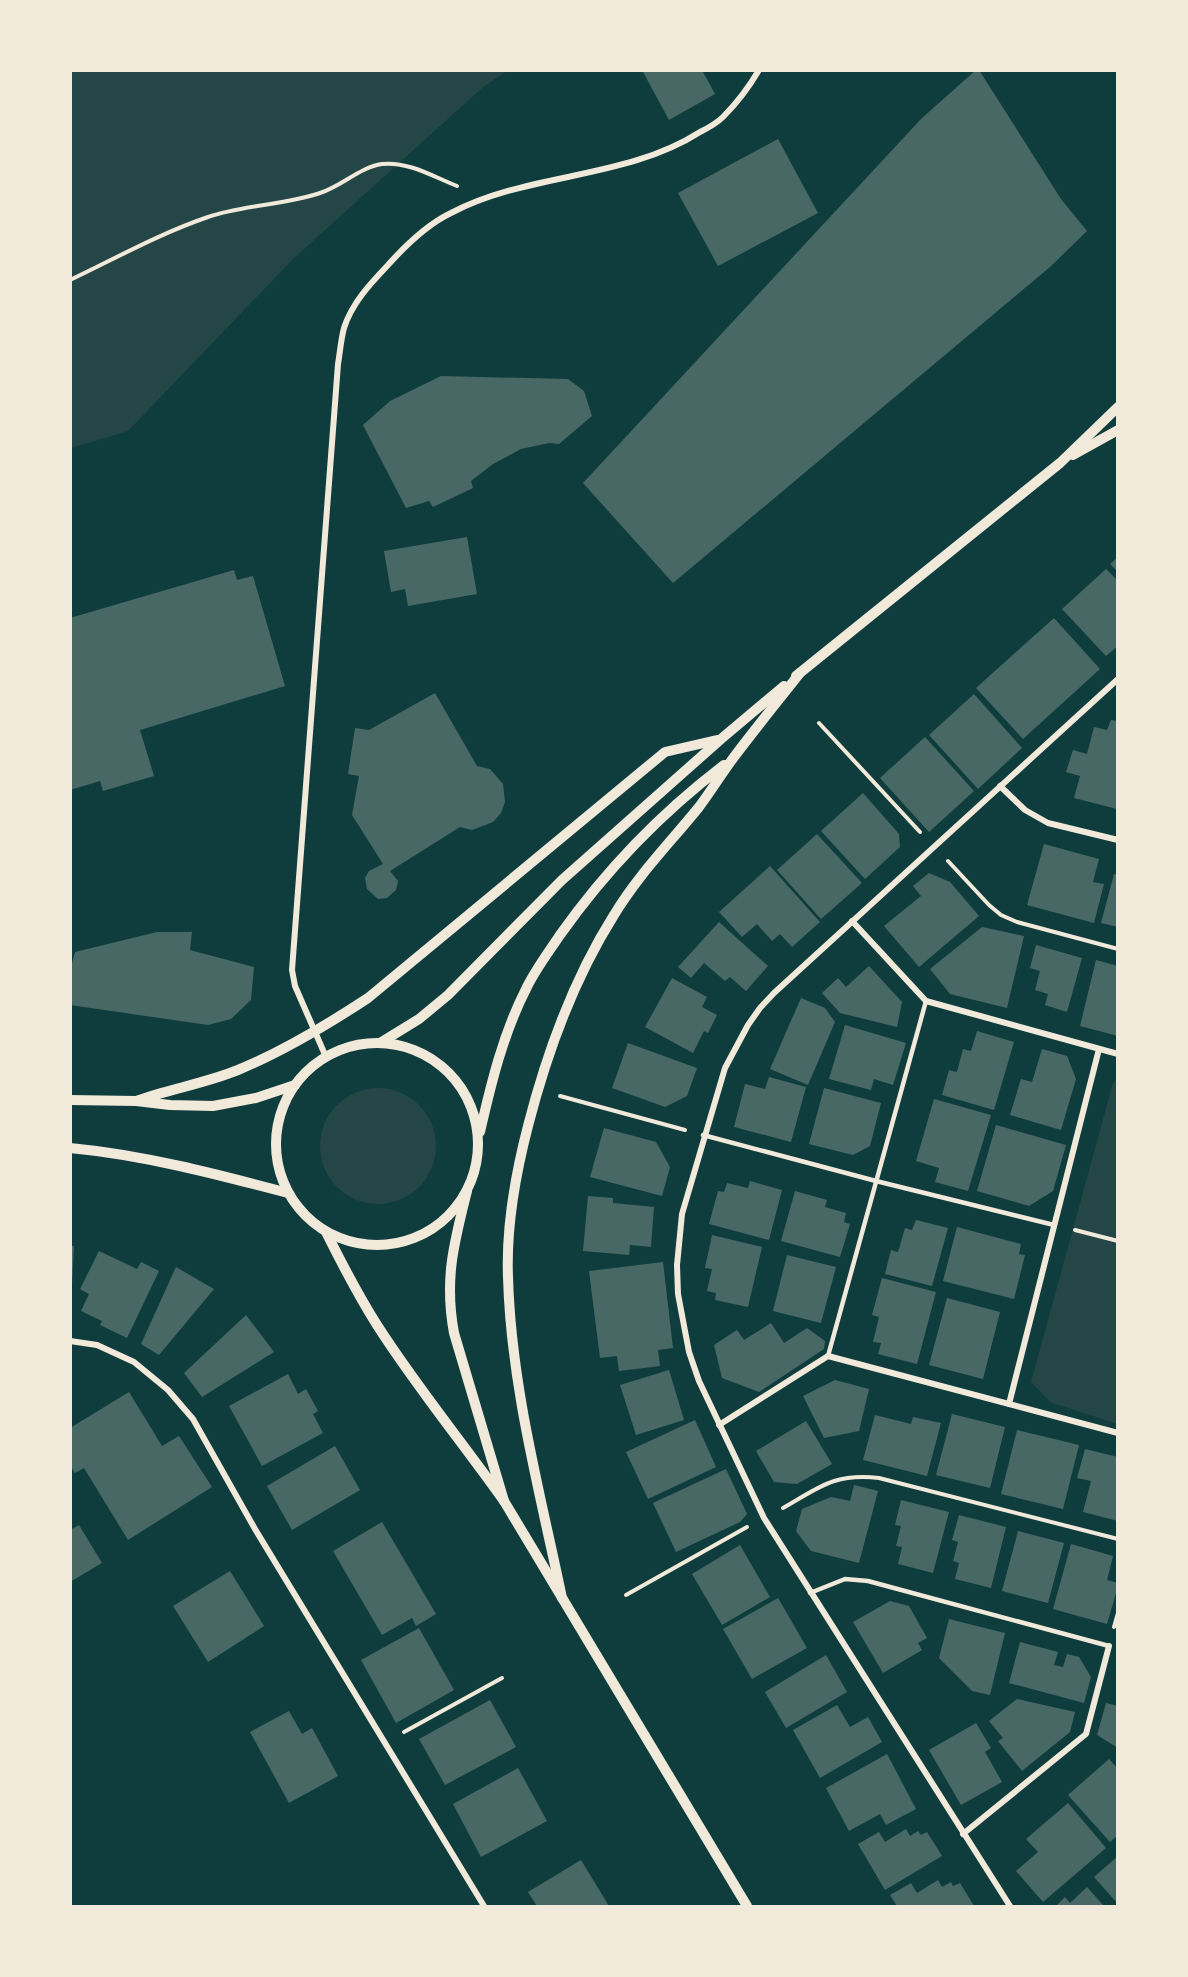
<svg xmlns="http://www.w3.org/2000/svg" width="1188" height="1977" viewBox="0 0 1188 1977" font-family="Rubik,sans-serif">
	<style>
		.green { fill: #244646 }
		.building { fill: #486865 }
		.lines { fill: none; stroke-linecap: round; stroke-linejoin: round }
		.path { stroke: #f1e9da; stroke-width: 4 }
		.service { stroke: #f1e9da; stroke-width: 4.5 }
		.minor { stroke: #f1e9da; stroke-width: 6 }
		.tertiary { stroke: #f1e9da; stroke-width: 10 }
	</style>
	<rect width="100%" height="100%" fill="#0f3d3e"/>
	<g class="green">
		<path d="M71,71H507L482,88L293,259L128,431L71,448Z"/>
		<path d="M1117,1079V1424L1050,1402L1031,1382L1113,1083Z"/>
		<circle cx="378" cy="1146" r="58"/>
	</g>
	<g class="building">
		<path d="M642,70H702L715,94L669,120Z"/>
		<path d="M976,70H979L1061,199L1087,231L1050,267L673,583L583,483L921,119Z"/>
		<path d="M778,139L818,213L718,266L678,193Z"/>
		<path d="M441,376L568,379L584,391L592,416L559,444L549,443L521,449L493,464L471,481L473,488L433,507L429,501L406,508L363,425L390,401Z"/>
		<path d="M467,537L477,594L408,606L405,589L391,592L384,551Z"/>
		<path d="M1118,557V572L1110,564Z"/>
		<path d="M1106,569L1118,581V646L1106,656L1062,609Z"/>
		<path d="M234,570L237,580L253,576L285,686L140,730L154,776L103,791L100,781L70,790V618Z"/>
		<path d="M1054,618L1100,669L1023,739L976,688Z"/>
		<path d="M435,693L477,766L490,769L503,784L505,802L501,813L493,822L472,830L460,827L390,871L398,881L396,890L387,898L378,899L367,889L365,878L369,871L383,864L352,815L359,776L348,774L355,728L369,730Z"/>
		<path d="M974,694L1022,748L978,789L929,735Z"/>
		<path d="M1111,720L1118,721L1117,809L1074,798L1080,776L1066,772L1073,750L1087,754L1094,727L1107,730Z"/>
		<path d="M925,737L974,791L929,832L880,778Z"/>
		<path d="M863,793L899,834L900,847L865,879L821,831Z"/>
		<path d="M817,834L862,883L821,919L777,870Z"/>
		<path d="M1044,844L1099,859L1093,882L1104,884L1094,923L1027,905Z"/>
		<path d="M770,866L820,922L792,947L780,934L772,941L757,924L742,937L719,912Z"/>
		<path d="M929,873L950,882L979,916L919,967L884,926L921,896L913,886Z"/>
		<path d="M1114,874L1118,875V927L1101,923Z"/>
		<path d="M719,922L768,966L746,991L730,977L725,981L704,963L691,978L678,967Z"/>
		<path d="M982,927L1024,936L1007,1008L950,994L930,969Z"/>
		<path d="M157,932H192L190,950L254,967L251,1000L231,1019L208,1025L70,1005V971L75,952Z"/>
		<path d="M1036,945L1082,958L1067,1012L1045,1005L1048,994L1035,990L1040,971L1030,968Z"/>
		<path d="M1096,960L1118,966V1036L1080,1026Z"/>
		<path d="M869,966L902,1002L897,1027L840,1013L822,993L838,978L846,987Z"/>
		<path d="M672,978L707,997L702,1007L717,1015L708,1033L704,1031L693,1053L645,1027Z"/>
		<path d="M801,998L825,1008L835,1022L808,1085L770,1069Z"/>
		<path d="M845,1025L906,1043L893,1085L874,1079L871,1090L829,1079Z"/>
		<path d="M977,1031L1014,1042L994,1110L942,1095L949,1070L957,1072L963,1049L971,1051Z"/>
		<path d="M628,1043L697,1068L687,1096L665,1107L612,1088Z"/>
		<path d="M1042,1049L1067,1056L1076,1079L1061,1130L1010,1115L1021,1079L1032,1082Z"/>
		<path d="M769,1077L806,1087L791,1142L734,1127L745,1084L765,1089Z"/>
		<path d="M824,1088L881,1103L870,1146L853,1155L809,1144Z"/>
		<path d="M934,1099L991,1115L968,1191L935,1182L939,1168L916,1161Z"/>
		<path d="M996,1125L1066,1145L1053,1191L1029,1206L977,1191Z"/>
		<path d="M604,1128L656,1142L670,1167L662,1196L590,1177Z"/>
		<path d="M750,1181L782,1190L769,1240L709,1224L718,1191L724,1192L727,1183L748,1188Z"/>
		<path d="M795,1191L827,1200L825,1207L846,1213L844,1222L850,1224L840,1257L781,1241Z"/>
		<path d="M588,1196L613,1198V1203L654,1207L651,1247L630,1245L629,1255L583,1251Z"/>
		<path d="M916,1220L948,1228L932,1286L885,1274L891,1250L898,1252L905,1228L912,1230Z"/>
		<path d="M957,1227L1021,1244L1019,1254L1025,1255L1014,1299L943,1281Z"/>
		<path d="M712,1235L762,1247L748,1307L715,1300L716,1293L707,1291L712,1269L705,1268Z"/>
		<path d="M70,1246H74L72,1284H70Z"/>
		<path d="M99,1251L137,1269L141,1262L159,1271L127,1338L100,1325L102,1321L81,1311L89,1294L80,1289Z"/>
		<path d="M787,1255L836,1267L821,1323L773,1311Z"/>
		<path d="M663,1262L673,1348L658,1350L660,1366L619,1371L617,1356L600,1358L589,1271Z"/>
		<path d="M176,1267L214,1289L159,1355L141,1344Z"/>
		<path d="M882,1278L936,1292L917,1364L878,1354L881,1343L873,1342L879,1317L872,1315Z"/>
		<path d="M947,1298L1000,1312L983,1379L929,1365Z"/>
		<path d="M246,1315L274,1352L202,1397L184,1373Z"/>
		<path d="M771,1323L784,1343L807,1328L825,1341L824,1349L759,1392L722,1378L714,1345L737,1330L744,1340Z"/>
		<path d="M669,1370L684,1420L636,1435L620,1385Z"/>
		<path d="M288,1374L298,1394L306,1389L318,1411L313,1414L323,1433L262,1466L229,1406Z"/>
		<path d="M835,1380L869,1389L859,1431L824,1438L803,1396Z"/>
		<path d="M129,1392L162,1446L179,1436L212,1487L128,1540L84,1468L75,1473L70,1466V1428Z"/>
		<path d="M952,1414L1005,1427L990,1488L936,1475Z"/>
		<path d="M875,1415L911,1424L913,1417L941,1423L927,1476L863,1460Z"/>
		<path d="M695,1420L716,1467L648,1499L626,1452Z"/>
		<path d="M806,1421L832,1464L797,1484L774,1482L756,1451Z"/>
		<path d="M1017,1430L1079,1445L1063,1509L1001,1494Z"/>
		<path d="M335,1446L360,1490L292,1530L267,1486Z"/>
		<path d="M1085,1449L1118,1457V1521L1083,1512L1091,1481L1077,1478Z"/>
		<path d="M726,1469L747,1514L740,1522L676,1552L653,1503Z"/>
		<path d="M854,1485L878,1491L859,1563L811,1551L796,1531L802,1509L831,1497L850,1501Z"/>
		<path d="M901,1500L949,1512L933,1573L898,1564L902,1547L896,1546L901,1526L895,1525Z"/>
		<path d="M959,1515L1006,1527L991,1588L955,1579L959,1563L953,1561L958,1542L952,1540Z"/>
		<path d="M382,1522L436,1614L416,1626L412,1618L382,1635L333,1551Z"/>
		<path d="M79,1525L102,1563L70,1582V1530Z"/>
		<path d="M1018,1531L1064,1543L1048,1603L1002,1591Z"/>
		<path d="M1071,1544L1113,1556L1107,1580L1118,1583V1586L1107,1624L1053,1609Z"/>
		<path d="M740,1545L770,1597L722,1625L692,1574Z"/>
		<path d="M230,1571L264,1626L208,1662L173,1606Z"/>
		<path d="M778,1598L807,1648L752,1679L723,1629Z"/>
		<path d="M890,1601L909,1606L927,1638L918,1643L922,1650L883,1673L853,1622Z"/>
		<path d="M949,1619L1005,1633L990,1695L972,1691L939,1658Z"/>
		<path d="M419,1628L454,1690L396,1723L361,1660Z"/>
		<path d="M1020,1642L1058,1652L1054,1665L1063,1667L1067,1654L1079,1657L1091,1677L1084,1703L1009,1683Z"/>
		<path d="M826,1655L847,1692L786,1728L765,1692Z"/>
		<path d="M1017,1699L1075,1712L1070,1732L1022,1771L998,1741L1003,1738L989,1721Z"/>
		<path d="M490,1700L516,1747L445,1785L419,1739Z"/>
		<path d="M1106,1703L1118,1706V1748L1097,1735Z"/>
		<path d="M837,1705L850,1727L868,1717L882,1742L820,1778L793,1730Z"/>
		<path d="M289,1711L302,1734L312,1728L338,1776L289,1803L250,1732Z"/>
		<path d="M976,1723L991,1748L985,1752L1002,1782L961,1805L929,1750Z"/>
		<path d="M887,1754L916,1809L886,1825L880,1814L849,1831L826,1788Z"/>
		<path d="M1109,1759L1118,1769V1835L1110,1842L1068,1795Z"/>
		<path d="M518,1768L547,1821L481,1857L453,1804Z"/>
		<path d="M1068,1803L1106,1848L1043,1902L1016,1871L1038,1852L1026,1839Z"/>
		<path d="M906,1829L910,1836L918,1831L921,1835L927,1832L942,1856L885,1890L858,1844L879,1832L885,1842Z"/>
		<path d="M1118,1856V1904L1094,1877Z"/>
		<path d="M581,1860L609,1906H537L528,1892Z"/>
		<path d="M938,1880L942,1887L951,1882L953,1886L960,1883L974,1906H897L890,1895L911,1883L917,1893Z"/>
		<path d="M1087,1887L1104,1906H1058L1057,1905L1065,1897L1070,1903Z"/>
	</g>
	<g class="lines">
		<g class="path">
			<path d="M70,280C116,258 161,233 208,217C243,205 285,205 320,193C342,186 360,167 382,164C408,161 434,177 457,186"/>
			<path d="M819,723L920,832"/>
			<path d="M948,861L989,905L1001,915L1017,922L1118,949"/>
			<path d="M560,1096L685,1130"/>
			<path d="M1075,1230L1118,1241"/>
			<path d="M783,1508C820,1487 834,1473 879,1478L1118,1539"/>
			<path d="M626,1595L747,1527"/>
			<path d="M1114,1627L1118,1613"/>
			<path d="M404,1732L502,1678"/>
		</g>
		<g class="service">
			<path d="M703,1135L876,1181L1054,1225"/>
			<path d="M828,1356L926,1001"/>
			<path d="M810,1593L845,1579L868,1581L1109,1646"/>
		</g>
		<g class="minor">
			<path d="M1000,786L1025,810L1048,823L1118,840"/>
			<path d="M852,921L926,1001L1118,1054"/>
			<path d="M326,1057L295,986L292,970L338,364C340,352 341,339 344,328C352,303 370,284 388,265C405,246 428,224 451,213C529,172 625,180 700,132C708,128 717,123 723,117C737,103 749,87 759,70"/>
			<path d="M70,1341L97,1345L134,1362L168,1390L193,1419L255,1529L484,1906"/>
			<path d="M1009,1404L1099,1049"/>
			<path d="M719,1425L828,1356L1118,1433"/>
			<path d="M963,1834L1086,1734L1109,1646"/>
			<path d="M1010,1906L764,1518L699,1381L689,1352L678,1294L677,1265L682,1214L725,1068L748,1025L760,1008L774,993L1118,679"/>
		</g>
		<g class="tertiary">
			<path d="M1073,455L1118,430"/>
			<path d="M796,676L1060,463L1118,407"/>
			<path d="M380,1043L419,1019L448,995L562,880L721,739L784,686"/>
			<circle cx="377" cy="1144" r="101"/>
			<path d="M70,1100L136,1101L170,1105L213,1106L256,1098L295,1085"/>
			<path d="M136,1101C170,1089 206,1083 238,1070C284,1051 327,1025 368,998L665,752L717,740"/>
			<path d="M480,1132C491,1084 503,1034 526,989C535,970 548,953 560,935C606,870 661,813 724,765"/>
			<path d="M70,1148C144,1155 216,1174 288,1193"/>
			<path d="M326,1232C342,1264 358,1295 377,1325C416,1386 462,1442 504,1501L454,1333C444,1279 454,1243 467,1191"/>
			<path d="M504,1501L747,1906"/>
			<path d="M562,1598C540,1492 511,1386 508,1277C506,1226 515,1176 528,1126C547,1052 573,980 614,915C638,875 670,843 699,807C711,791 722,773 734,757C755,729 778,701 800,673"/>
		</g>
	</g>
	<rect width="1188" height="1977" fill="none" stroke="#f1e9da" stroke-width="144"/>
</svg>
